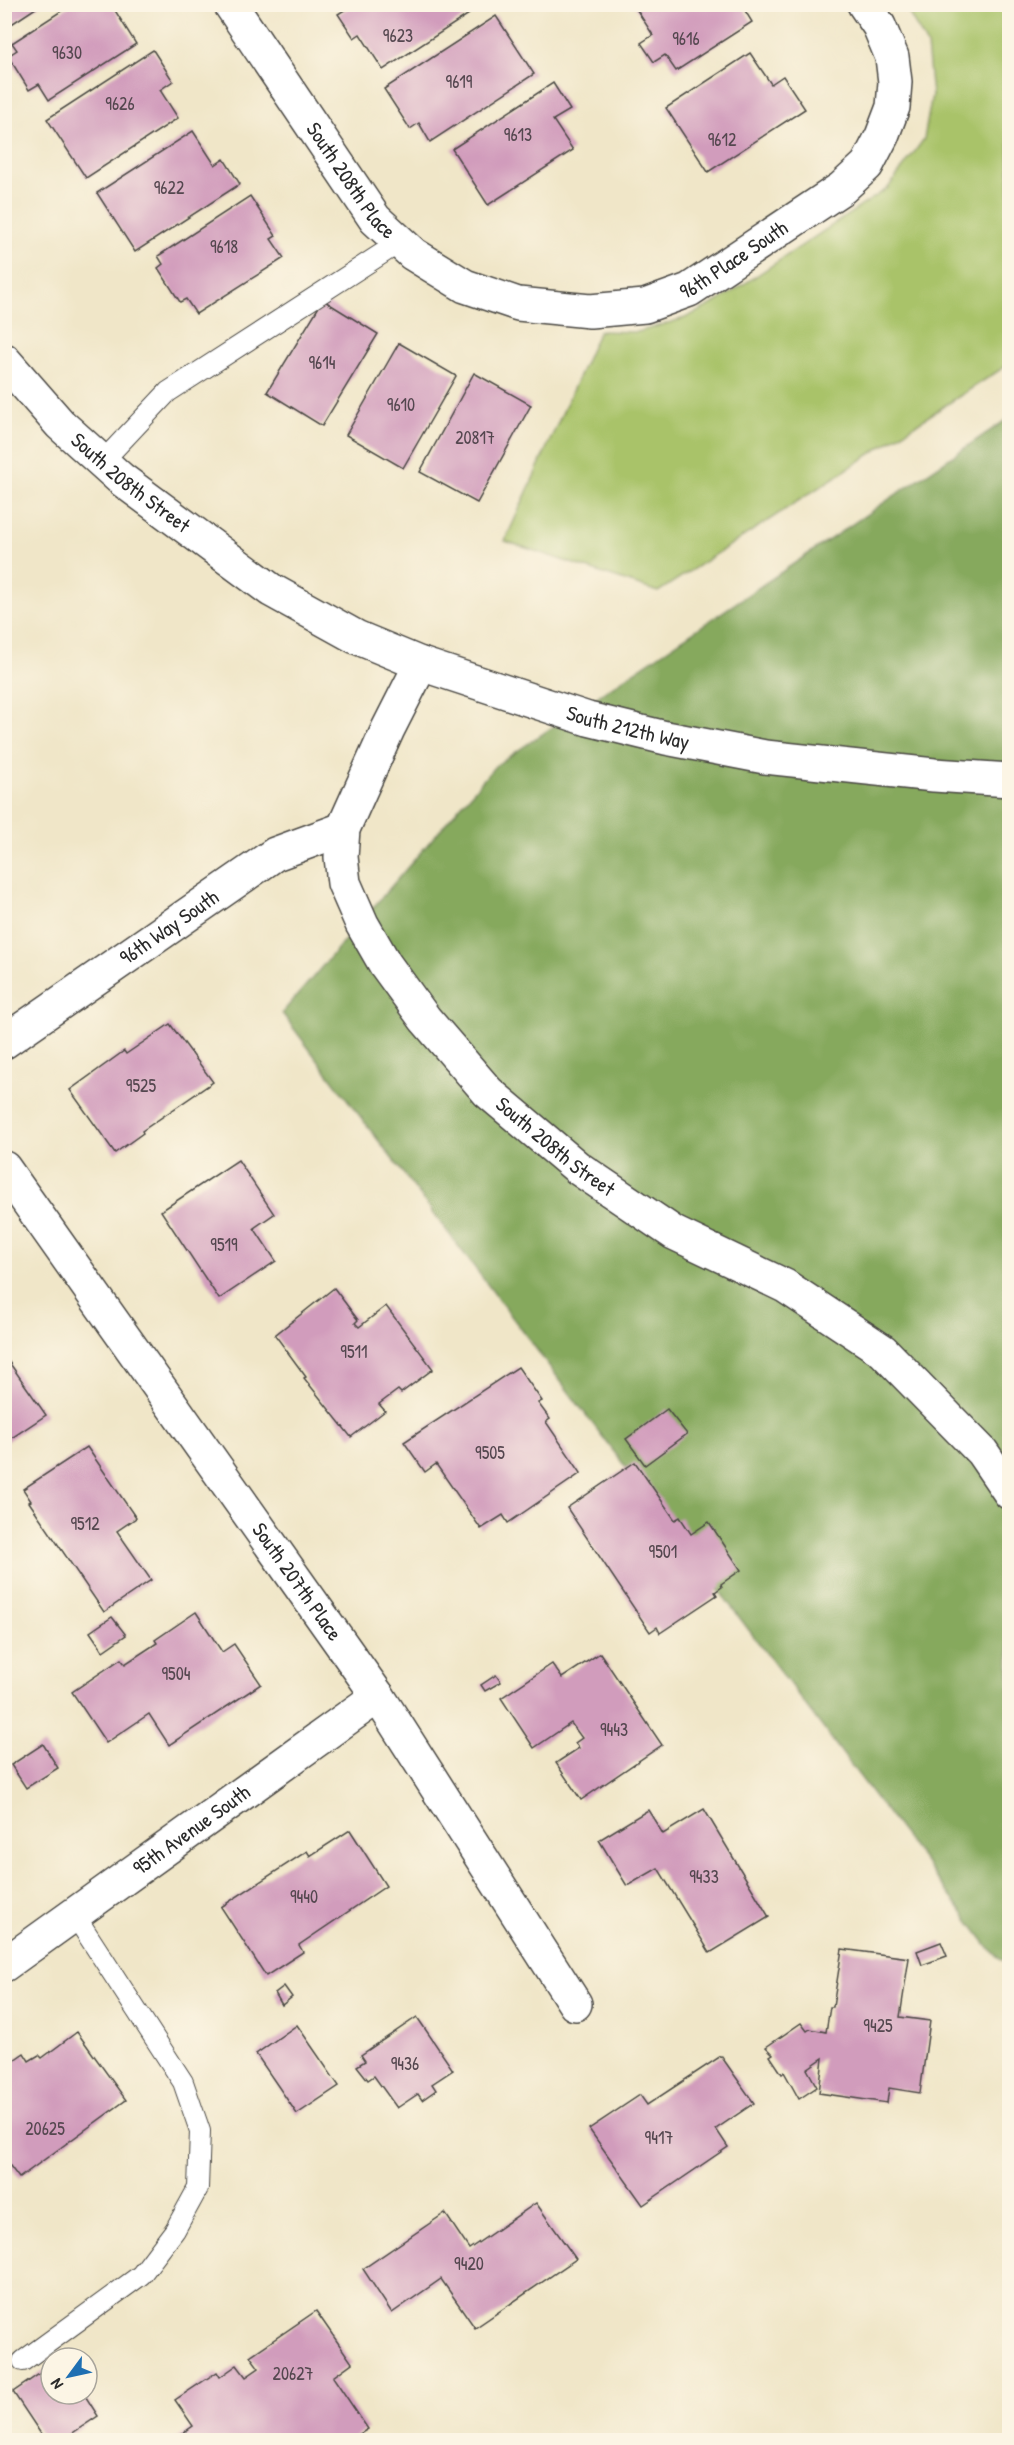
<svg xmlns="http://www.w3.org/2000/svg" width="1014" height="2445" viewBox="0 0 1014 2445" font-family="'Patrick Hand',sans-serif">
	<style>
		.green { fill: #a9c369; stroke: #6a774a; stroke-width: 1.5 }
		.forest { fill: #86a95d; stroke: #586a44; stroke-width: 1.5 }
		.building { fill: #d19cbc }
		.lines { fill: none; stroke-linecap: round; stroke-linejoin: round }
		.lane-casing { stroke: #494743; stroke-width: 22 }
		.street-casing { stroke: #494743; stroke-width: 36 }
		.secondary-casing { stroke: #494743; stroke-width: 36 }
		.primary-casing { stroke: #494743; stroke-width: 36 }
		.lane { stroke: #fff; stroke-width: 20 }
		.street { stroke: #fff; stroke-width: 33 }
		.secondary { stroke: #fff; stroke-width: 33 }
		.primary { stroke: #fff; stroke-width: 33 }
		.labels { text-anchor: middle; stroke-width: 5; stroke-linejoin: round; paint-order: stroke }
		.number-label { font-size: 18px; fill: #54474f }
		.street-label { font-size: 21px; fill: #2b2b2b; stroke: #fcf5e5 }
	</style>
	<rect width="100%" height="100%" fill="#fcf5e5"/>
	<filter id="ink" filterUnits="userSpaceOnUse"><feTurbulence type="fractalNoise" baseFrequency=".0167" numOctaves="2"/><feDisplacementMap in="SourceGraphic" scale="12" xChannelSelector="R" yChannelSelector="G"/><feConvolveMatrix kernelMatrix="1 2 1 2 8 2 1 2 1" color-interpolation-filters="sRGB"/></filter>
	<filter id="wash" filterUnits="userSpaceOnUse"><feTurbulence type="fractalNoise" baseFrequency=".008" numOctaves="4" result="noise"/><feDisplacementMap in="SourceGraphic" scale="24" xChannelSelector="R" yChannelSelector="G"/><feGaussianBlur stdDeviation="1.35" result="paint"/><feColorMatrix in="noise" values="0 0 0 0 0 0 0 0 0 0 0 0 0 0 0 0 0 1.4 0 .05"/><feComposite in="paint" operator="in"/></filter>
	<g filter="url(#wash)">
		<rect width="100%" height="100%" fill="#f0e6c8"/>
		<path class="green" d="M904,5H1009V364L658,592L505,541L599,331L638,332L685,318L717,302L888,188L924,139L932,95L927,45Z"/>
		<path class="forest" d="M1009,418V1964L994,1954L282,1013L495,766Z"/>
		<g id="blocks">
			<g class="building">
				<path d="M4,4H42L4,29Z"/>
				<path d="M72,4H111L136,44L49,100L39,84L29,90L8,56L17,50L12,43Z"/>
				<path d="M354,4H463L469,14L383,70L360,34L354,38L338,14Z"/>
				<path d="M633,4H741L752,22L676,71L665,55L654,62L641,43L653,35Z"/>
				<path d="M496,16L534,74L430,142L419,123L410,129L384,89Z"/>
				<path d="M153,50L173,81L160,90L178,118L86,178L47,119Z"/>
				<path d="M750,53L771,84L783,76L805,109L708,172L666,108Z"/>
				<path d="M553,83L570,110L553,120L573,150L488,205L452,149Z"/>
				<path d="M193,131L215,165L224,159L240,184L135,252L97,193Z"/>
				<path d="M250,196L276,236L271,239L284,258L196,314L186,299L180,302L158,268L163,264L158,256Z"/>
				<path d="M323,300L378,334L322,426L267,392Z"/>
				<path d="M399,343L456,376L403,468L346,435Z"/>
				<path d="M474,373L531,405L477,503L420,472Z"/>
				<path d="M170,1024L213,1082L142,1131L143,1133L115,1153L70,1090L124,1051L126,1054Z"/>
				<path d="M238,1160L274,1214L254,1228L276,1261L219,1299L161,1211Z"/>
				<path d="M334,1288L358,1320L355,1323L359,1327L386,1306L433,1369L401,1393L398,1390L379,1404L385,1411L351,1437L304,1378L306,1377L275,1335Z"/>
				<path d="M4,1355L46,1415L4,1443Z"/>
				<path d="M518,1367L542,1401L538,1403L550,1419L546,1422L581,1473L508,1523L503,1515L481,1529L436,1464L425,1472L404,1442Z"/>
				<path d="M667,1409L687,1434L645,1465L626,1439Z"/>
				<path d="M87,1447L136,1518L117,1531L151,1580L104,1612L29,1502L31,1501L23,1489Z"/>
				<path d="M635,1462L675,1520L680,1517L691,1534L709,1522L741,1570L721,1584L722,1587L715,1592L717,1595L660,1633L657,1627L650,1632L567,1508Z"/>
				<path d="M196,1612L222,1652L234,1644L261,1684L169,1745L149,1714L106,1743L72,1692L121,1659L125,1664L157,1643L155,1640Z"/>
				<path d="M112,1617L126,1635L103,1651L90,1632Z"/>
				<path d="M600,1653L662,1745L581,1800L556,1763L579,1748L575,1743L582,1738L571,1723L534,1748L501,1698L552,1664L562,1678Z"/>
				<path d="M496,1675L501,1682L485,1691L481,1685Z"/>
				<path d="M43,1744L58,1768L26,1788L11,1765Z"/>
				<path d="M704,1809L769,1917L710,1953L658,1868L627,1886L599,1840L648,1810L663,1834Z"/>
				<path d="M350,1830L386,1886L299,1945L303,1952L266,1976L221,1907L307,1851L310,1856Z"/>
				<path d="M941,1942L947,1956L922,1965L917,1951Z"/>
				<path d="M842,1949L909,1958L900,2017L930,2021L920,2093L889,2088L887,2103L819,2093L823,2058L807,2069L817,2087L799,2099L784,2072L782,2074L770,2056L773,2054L766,2047L801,2023L807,2031L810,2029L826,2032L830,2007H833Z"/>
				<path d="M284,1986L292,1997L282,2005L275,1993Z"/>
				<path d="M417,2017L453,2070L432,2084L436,2090L422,2100L418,2094L397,2108L374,2076L368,2080L357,2066L365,2061L361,2055Z"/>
				<path d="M297,2025L339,2086L297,2114L256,2054Z"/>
				<path d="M77,2032L126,2100L19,2178L4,2158V2067L24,2053L29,2061L39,2055L42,2058Z"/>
				<path d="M721,2056L754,2103L716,2129L728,2147L643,2205L589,2129L640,2095L647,2105Z"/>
				<path d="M536,2203L576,2259L475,2328L441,2279L392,2313L363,2269L445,2213L469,2249Z"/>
				<path d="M316,2311L352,2363L333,2377L368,2429L350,2440H173L193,2426L175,2400L217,2372L220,2377L237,2365L246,2377L259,2368L250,2356Z"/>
				<path d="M51,2366V2394H84L98,2416L62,2440H45L13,2392Z"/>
			</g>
		</g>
	</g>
	<g filter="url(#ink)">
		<use href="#blocks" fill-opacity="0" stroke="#494743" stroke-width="1.5"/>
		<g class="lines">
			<g class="lane-casing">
				<g id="lane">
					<path d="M102,462L168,392L400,242"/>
					<path d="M23,2361L141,2275L175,2230L198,2188L200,2131L183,2082L74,1914"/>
				</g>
			</g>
			<g class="street-casing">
				<g id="street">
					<path id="s1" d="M230,4L375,219L413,254L465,286L518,304L590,311L645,306L689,290L842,188L867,165L882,136L893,107L895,82L892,57L879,26L864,4"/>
					<path id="s2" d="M4,1042L275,854L343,829"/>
					<path id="s3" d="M4,1168L378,1696L575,2004"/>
					<path id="s4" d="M4,1965L378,1696"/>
				</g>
			</g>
			<g class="secondary-casing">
				<g id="secondary">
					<path id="s5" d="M421,664L388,729L343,829L341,857L344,883L362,924L385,964L425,1019L488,1092L578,1168L674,1233L785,1286L883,1351L982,1452L1010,1493"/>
				</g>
			</g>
			<g class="primary-casing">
				<g id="primary">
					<path id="s6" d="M4,360L60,424L121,479L271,590L356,637L421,664L588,719L666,738L765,757L934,775L1010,780"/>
				</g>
			</g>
			<use href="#lane" class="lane"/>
			<use href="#street" class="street"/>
			<use href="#secondary" class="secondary"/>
			<use href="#primary" class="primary"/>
		</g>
	</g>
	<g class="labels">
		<g class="number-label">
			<text x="398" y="42">9623</text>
			<text x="686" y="45">9616</text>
			<text x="67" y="59">9630</text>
			<text x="459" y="88">9619</text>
			<text x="120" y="110">9626</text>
			<text x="518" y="141">9613</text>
			<text x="722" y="146">9612</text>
			<text x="169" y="194">9622</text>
			<text x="224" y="253">9618</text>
			<text x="322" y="369">9614</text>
			<text x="401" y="411">9610</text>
			<text x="475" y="444">20817</text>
			<text x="141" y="1092">9525</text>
			<text x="224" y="1251">9519</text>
			<text x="354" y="1358">9511</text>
			<text x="490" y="1459">9505</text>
			<text x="85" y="1530">9512</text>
			<text x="663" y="1558">9501</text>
			<text x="176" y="1680">9504</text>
			<text x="614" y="1736">9443</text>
			<text x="704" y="1883">9433</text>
			<text x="304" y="1903">9440</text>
			<text x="878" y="2032">9425</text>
			<text x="405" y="2070">9436</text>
			<text x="45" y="2135">20625</text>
			<text x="659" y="2144">9417</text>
			<text x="469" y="2270">9420</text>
			<text x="293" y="2380">20627</text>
		</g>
		<g class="street-label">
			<text dy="7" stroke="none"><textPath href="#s1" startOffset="214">South 208th Place</textPath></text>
			<text dy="7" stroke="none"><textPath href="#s1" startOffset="656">96th Place South</textPath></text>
			<text dy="7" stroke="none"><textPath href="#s6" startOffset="177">South 208th Street</textPath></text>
			<text dy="7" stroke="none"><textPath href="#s6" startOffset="738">South 212th Way</textPath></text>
			<text dy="7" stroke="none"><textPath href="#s2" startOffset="201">96th Way South</textPath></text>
			<text dy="7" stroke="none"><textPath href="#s5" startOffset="579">South 208th Street</textPath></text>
			<text dy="7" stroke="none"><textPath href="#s3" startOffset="507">South 207th Place</textPath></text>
			<text dy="7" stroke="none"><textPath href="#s4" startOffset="231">95th Avenue South</textPath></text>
		</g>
	</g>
	<rect width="1014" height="2445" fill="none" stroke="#fcf5e5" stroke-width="24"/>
	<g transform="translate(69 2376) rotate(237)"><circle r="28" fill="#fcf5e5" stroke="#a8a49b" stroke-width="1.5"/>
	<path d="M0-4.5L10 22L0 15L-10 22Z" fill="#1f6fb2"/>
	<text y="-9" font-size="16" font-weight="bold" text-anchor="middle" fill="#2b2b2b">N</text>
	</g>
</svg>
